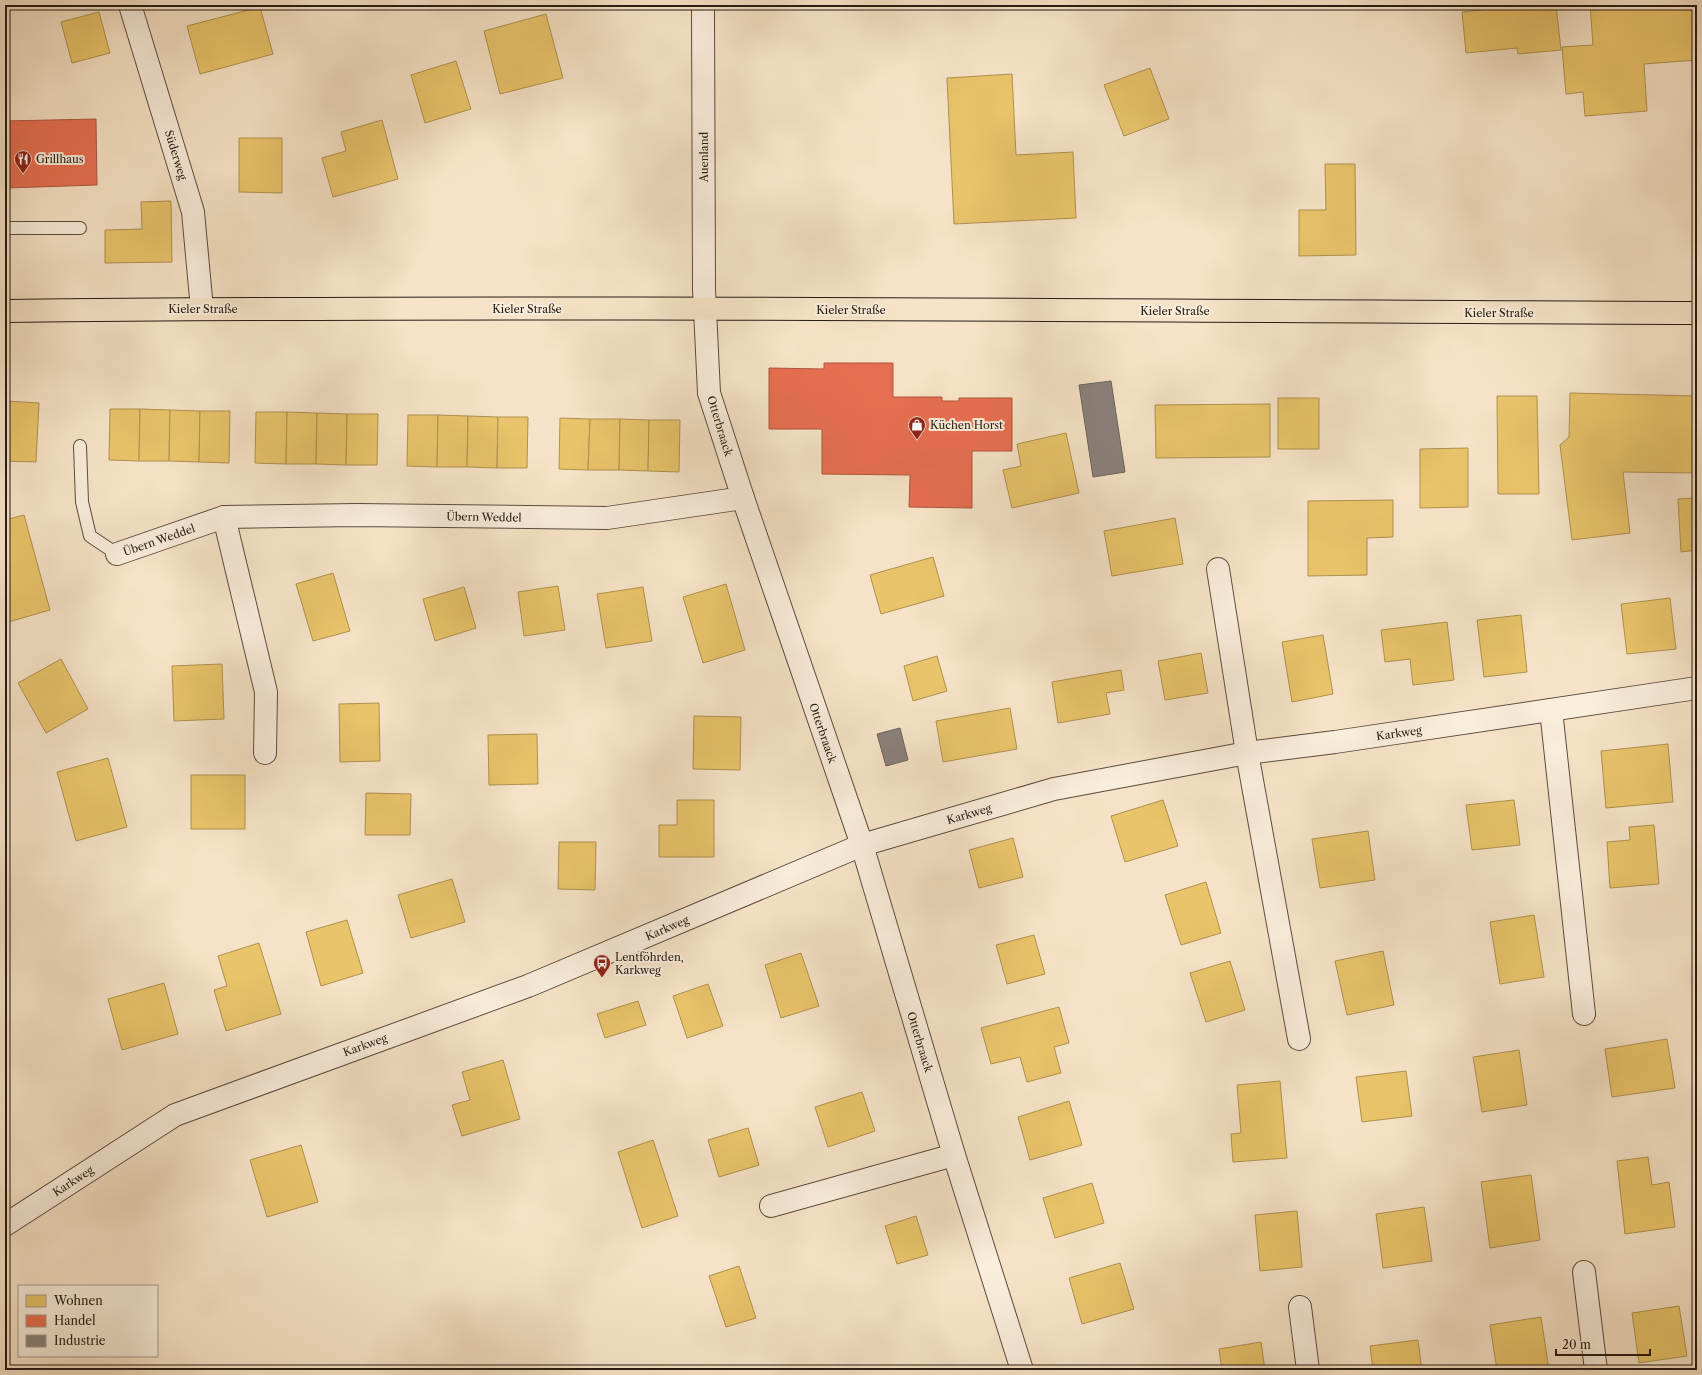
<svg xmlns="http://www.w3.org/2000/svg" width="1702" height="1375" viewBox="0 0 1702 1375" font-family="'Libre Caslon Text',serif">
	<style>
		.homes { fill: #e9c46a; stroke: #af914f }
		.shops { fill: #e76f51; stroke: #ad563e }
		.industry { fill: #8a817c; stroke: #6c625c }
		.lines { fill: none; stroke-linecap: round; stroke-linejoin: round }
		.lane-casing { stroke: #5b4c3e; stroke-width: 14 }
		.street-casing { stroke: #5b4c3e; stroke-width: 24 }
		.primary-casing { stroke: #271a11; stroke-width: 24 }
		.lane { stroke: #f9eddb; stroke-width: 12 }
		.street { stroke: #f9eddb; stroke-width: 22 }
		.primary { stroke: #f6e3c7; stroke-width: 22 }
		.labels { text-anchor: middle; stroke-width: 4; stroke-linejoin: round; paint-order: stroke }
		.street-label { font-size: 11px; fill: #271a11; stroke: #f9eddb }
		.poi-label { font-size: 11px; fill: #271a11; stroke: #f9eddb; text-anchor: start }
	</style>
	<rect width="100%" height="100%" fill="#f6e3c7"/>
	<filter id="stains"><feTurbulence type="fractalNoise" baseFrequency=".005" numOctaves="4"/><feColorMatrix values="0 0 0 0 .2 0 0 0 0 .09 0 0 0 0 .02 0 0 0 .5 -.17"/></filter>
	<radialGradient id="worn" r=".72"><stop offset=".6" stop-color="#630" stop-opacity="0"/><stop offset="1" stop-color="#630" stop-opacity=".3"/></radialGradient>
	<g class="homes">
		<path d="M1511,5H1556L1561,50L1518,54L1517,48L1466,53L1462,12L1511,7Z"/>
		<path d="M1590,5H1697V60L1644,64L1647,111L1585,116L1583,92L1566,94L1562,47L1593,45Z"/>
		<path d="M260,7L273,54L200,74L187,26Z"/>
		<path d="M99,12L110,53L72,63L61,22Z"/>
		<path d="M546,14L563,78L500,94L484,31Z"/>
		<path d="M456,61L471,109L425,123L411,75Z"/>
		<path d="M1150,68L1169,119L1124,136L1104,85Z"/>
		<path d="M1012,74L1016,155L1073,152L1076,218L954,224L947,78Z"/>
		<path d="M382,120L398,179L333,197L322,158L346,151L341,132Z"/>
		<path d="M239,138H282V193L239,192Z"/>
		<path d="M1325,164H1355L1356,255L1299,256V210H1326Z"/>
		<path d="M171,201L172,262L105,263V230L142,229L141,202Z"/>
		<path d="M1570,393L1697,396V473L1623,472L1630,533L1572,540L1560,445L1569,437Z"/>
		<path d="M1497,396H1537L1539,494H1498Z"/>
		<rect x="1278" y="398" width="41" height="51"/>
		<path d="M5,401L39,403L36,462L5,461Z"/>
		<path d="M1270,404V457L1156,458L1155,405Z"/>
		<path d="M110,409H140L139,461L109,460Z"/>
		<path d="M140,409L170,410L169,461H139Z"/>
		<path d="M170,410L200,411L199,462L169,461Z"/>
		<path d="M200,411H230L229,463L199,462Z"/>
		<path d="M256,412H287L286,464L255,463Z"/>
		<path d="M287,412L317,413L316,464H286Z"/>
		<path d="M317,413L347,414L346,465L316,464Z"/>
		<path d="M347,414H378L377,465H346Z"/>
		<path d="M408,415H438L437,467L407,466Z"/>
		<path d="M438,415L468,416L467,467H437Z"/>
		<path d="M468,416L498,417L497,468L467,467Z"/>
		<path d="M498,417H528L527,468H497Z"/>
		<path d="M560,418L590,419L588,470L559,469Z"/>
		<path d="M590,419H620L619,470H588Z"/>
		<path d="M620,419L649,420L648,471L619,470Z"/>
		<path d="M649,420H680L679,472L648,471Z"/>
		<path d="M1066,433L1079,493L1012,508L1003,470L1021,466L1017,444Z"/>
		<path d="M1468,448V507L1420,508V449Z"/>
		<path d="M1697,498V550L1681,552L1678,499Z"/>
		<path d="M1393,500V537L1367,538V575L1308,576V501Z"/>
		<path d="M24,515L50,610L5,623V520Z"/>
		<path d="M1175,518L1183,564L1112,576L1104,531Z"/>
		<path d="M933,557L944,596L881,614L870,575Z"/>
		<path d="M333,573L350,631L313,641L296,584Z"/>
		<path d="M726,584L745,650L703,663L683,597Z"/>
		<path d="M558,586L565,630L524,636L518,592Z"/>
		<path d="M464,587L476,628L435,641L423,599Z"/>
		<path d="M643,587L652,641L606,648L597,594Z"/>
		<path d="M1670,598L1676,649L1627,654L1621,604Z"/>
		<path d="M1521,615L1527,672L1484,677L1477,620Z"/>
		<path d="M1447,622L1454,680L1413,685L1410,659L1385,662L1381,630Z"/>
		<path d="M1323,635L1333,694L1292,702L1282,642Z"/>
		<path d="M1201,653L1208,693L1165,700L1158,661Z"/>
		<path d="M937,656L947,691L913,701L904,666Z"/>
		<path d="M61,659L88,709L46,733L18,683Z"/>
		<path d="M222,664L224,719L174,721L172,666Z"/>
		<path d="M1121,670L1124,690L1106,693L1110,714L1058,723L1052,682Z"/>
		<path d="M379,703L380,761L340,762L339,704Z"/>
		<path d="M1010,708L1017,749L943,762L936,721Z"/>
		<path d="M694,716L741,717L740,770L693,769Z"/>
		<path d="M537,734L538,784L489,785L488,735Z"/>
		<path d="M1668,744L1673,802L1606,808L1601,751Z"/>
		<path d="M108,758L127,827L76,841L57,772Z"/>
		<rect x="191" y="775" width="54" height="54"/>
		<path d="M366,793L411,794L410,835H365Z"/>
		<path d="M677,800H714V857H659V825H677Z"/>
		<path d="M1163,800L1178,846L1125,862L1111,816Z"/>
		<path d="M1514,800L1520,845L1472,850L1466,805Z"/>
		<path d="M1654,825L1659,884L1610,888L1607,842L1630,840L1629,827Z"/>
		<path d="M1368,831L1375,880L1320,888L1312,839Z"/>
		<path d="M1013,838L1023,877L979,888L969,850Z"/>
		<path d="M559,842H596L595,890L558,889Z"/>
		<path d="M452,879L465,922L411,938L398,895Z"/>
		<path d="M1206,882L1221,933L1181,945L1165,895Z"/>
		<path d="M1534,915L1544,977L1500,984L1490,922Z"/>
		<path d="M347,920L363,973L321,986L306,932Z"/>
		<path d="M1034,935L1045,974L1007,984L996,945Z"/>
		<path d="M259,943L281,1014L226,1031L214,990L227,986L218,956Z"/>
		<path d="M1383,951L1394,1005L1347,1015L1335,961Z"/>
		<path d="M801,953L819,1006L781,1018L765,965Z"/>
		<path d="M1230,961L1245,1010L1206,1022L1190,973Z"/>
		<path d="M164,983L178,1034L122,1050L108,999Z"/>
		<path d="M708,984L723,1026L687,1038L673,996Z"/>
		<path d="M638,1001L646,1025L605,1038L597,1014Z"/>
		<path d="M1059,1007L1069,1043L1054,1047L1061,1073L1027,1082L1020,1057L991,1064L981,1028Z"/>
		<path d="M1667,1039L1675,1088L1612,1097L1605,1049Z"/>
		<path d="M1519,1050L1527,1105L1482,1112L1473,1057Z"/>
		<path d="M503,1060L520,1119L462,1136L452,1105L470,1100L462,1072Z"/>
		<path d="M1406,1071L1412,1116L1362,1122L1356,1077Z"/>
		<path d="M1280,1081L1287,1158L1233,1162L1231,1134L1241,1133L1237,1085Z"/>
		<path d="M862,1092L875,1131L828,1147L815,1107Z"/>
		<path d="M1069,1101L1082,1145L1030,1160L1018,1117Z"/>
		<path d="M748,1128L759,1165L719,1177L708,1140Z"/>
		<path d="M653,1140L678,1216L642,1228L618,1152Z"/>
		<path d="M301,1145L318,1202L267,1217L250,1160Z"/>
		<path d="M1648,1157L1652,1185L1669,1182L1675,1227L1625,1234L1617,1161Z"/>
		<path d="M1531,1175L1540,1240L1490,1248L1481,1182Z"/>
		<path d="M1092,1183L1104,1223L1055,1238L1043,1198Z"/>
		<path d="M1424,1207L1432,1261L1383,1268L1376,1214Z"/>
		<path d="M1297,1211L1302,1267L1260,1271L1255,1215Z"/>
		<path d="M916,1216L928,1255L897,1264L885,1226Z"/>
		<path d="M1120,1263L1134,1309L1082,1324L1069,1278Z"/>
		<path d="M739,1266L756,1318L726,1327L709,1276Z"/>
		<path d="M1679,1306L1687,1356L1639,1363L1632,1313Z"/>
		<path d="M1541,1317L1549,1370H1497L1490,1325Z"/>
		<path d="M1418,1340L1422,1370H1373L1370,1346Z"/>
		<path d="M1261,1342L1265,1370H1222L1219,1349Z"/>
	</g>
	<g class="shops">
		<path d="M96,119L97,185L5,188V121Z"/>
		<path d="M824,363H893V397H942V401H959V398H1012V451H972V508L909,507L910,475L822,474V429H769V368L824,369Z"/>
	</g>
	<g class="industry">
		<path d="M1111,381L1125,472L1093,477L1079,385Z"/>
		<path d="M900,728L908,760L886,766L877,734Z"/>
	</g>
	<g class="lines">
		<g class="lane-casing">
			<g id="lane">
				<path d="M5,228H80"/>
				<path d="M80,446L82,502L90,536L117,554"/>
			</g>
		</g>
		<g class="street-casing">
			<g id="street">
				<path d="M130,5L193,212L202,309"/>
				<path d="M703,5L704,289L709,393L743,498L862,845L954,1155L1022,1370"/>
				<path d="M224,517L266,692L265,753"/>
				<path d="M117,554L224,517L357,515L607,518L743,498"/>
				<path d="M1218,569L1247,753L1299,1039"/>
				<path d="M1551,710L1584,1014"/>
				<path d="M771,1206L954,1155"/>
				<path d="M5,1225L175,1115L528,986L862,845L1054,789L1247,753L1335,742L1697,688"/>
				<path d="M1584,1272L1596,1370"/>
				<path d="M1300,1307L1308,1370"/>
			</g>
		</g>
		<g class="primary-casing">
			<path id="primary" d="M5,311C569,305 1133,311 1697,313"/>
		</g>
		<use href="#lane" class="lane"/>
		<use href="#street" class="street"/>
		<use href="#primary" class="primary"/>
	</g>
	<defs>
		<g id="restaurant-pin" transform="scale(0.9)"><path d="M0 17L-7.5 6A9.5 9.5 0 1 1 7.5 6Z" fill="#8f2418" stroke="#f9eddb"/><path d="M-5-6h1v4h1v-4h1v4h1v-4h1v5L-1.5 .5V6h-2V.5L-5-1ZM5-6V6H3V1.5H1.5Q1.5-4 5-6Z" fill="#fff"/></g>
		<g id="shop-pin" transform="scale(0.9)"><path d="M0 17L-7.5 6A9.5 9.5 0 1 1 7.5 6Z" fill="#8f2418" stroke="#f9eddb"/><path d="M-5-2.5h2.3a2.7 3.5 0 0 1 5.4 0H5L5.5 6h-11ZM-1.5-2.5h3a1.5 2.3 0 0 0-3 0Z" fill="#fff"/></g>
		<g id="bus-pin" transform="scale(0.9)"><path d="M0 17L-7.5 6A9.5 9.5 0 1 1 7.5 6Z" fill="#8f2418" stroke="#f9eddb"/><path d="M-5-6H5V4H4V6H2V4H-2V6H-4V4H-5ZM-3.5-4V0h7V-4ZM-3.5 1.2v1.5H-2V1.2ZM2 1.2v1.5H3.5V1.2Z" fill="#fff"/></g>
	</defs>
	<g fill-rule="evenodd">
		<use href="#restaurant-pin" x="23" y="159"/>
		<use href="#shop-pin" x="917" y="425"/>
		<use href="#bus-pin" x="602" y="963"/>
	</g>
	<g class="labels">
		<g class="street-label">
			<text transform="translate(176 155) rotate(73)" y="4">Süderweg</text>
			<text transform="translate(704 157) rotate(-90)" y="4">Auenland</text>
			<text x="203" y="313">Kieler Straße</text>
			<text x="527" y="313">Kieler Straße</text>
			<text x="851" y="314">Kieler Straße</text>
			<text x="1175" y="315">Kieler Straße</text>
			<text x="1499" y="317">Kieler Straße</text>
			<text transform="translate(720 426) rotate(73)" y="4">Otterbraack</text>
			<text transform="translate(484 517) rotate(1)" y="4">Übern Weddel</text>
			<text transform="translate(159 540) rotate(-19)" y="4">Übern Weddel</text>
			<text transform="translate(823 733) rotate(71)" y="4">Otterbraack</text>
			<text transform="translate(1399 733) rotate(-8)" y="4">Karkweg</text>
			<text transform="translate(969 814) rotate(-16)" y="4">Karkweg</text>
			<text transform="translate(667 928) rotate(-23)" y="4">Karkweg</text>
			<text transform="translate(920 1042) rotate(73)" y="4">Otterbraack</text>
			<text transform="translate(365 1045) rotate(-20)" y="4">Karkweg</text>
			<text transform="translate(73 1181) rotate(-33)" y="4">Karkweg</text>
		</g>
		<g class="poi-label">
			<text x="36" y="163">Grillhaus</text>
			<text x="930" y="429">Küchen Horst</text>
			<text x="615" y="961">Lentföhrden,<tspan x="615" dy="13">Karkweg</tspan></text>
		</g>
	</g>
	<rect width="1702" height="1375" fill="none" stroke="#f6e3c7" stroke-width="20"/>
	<rect x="6" y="6" width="1690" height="1363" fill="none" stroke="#271a11" stroke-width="2"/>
	<rect x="10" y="10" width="1682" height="1355" fill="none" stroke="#271a11"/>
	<rect x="18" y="1285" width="140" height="72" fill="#f9eddb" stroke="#a5998a"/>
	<rect x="26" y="1295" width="20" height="12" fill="#e9c46a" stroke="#a5998a"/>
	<text x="54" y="1305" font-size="12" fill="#271a11">Wohnen</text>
	<rect x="26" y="1315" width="20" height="12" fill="#e76f51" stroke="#a5998a"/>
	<text x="54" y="1325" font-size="12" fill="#271a11">Handel</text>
	<rect x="26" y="1335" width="20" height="12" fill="#8a817c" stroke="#a5998a"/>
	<text x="54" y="1345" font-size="12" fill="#271a11">Industrie</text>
	<path d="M1556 1349v6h94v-6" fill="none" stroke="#271a11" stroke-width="2"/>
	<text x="1562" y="1349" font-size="12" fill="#271a11" stroke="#f9eddb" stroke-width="3" paint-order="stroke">20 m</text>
	<rect width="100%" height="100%" filter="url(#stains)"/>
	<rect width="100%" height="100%" fill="url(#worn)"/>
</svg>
